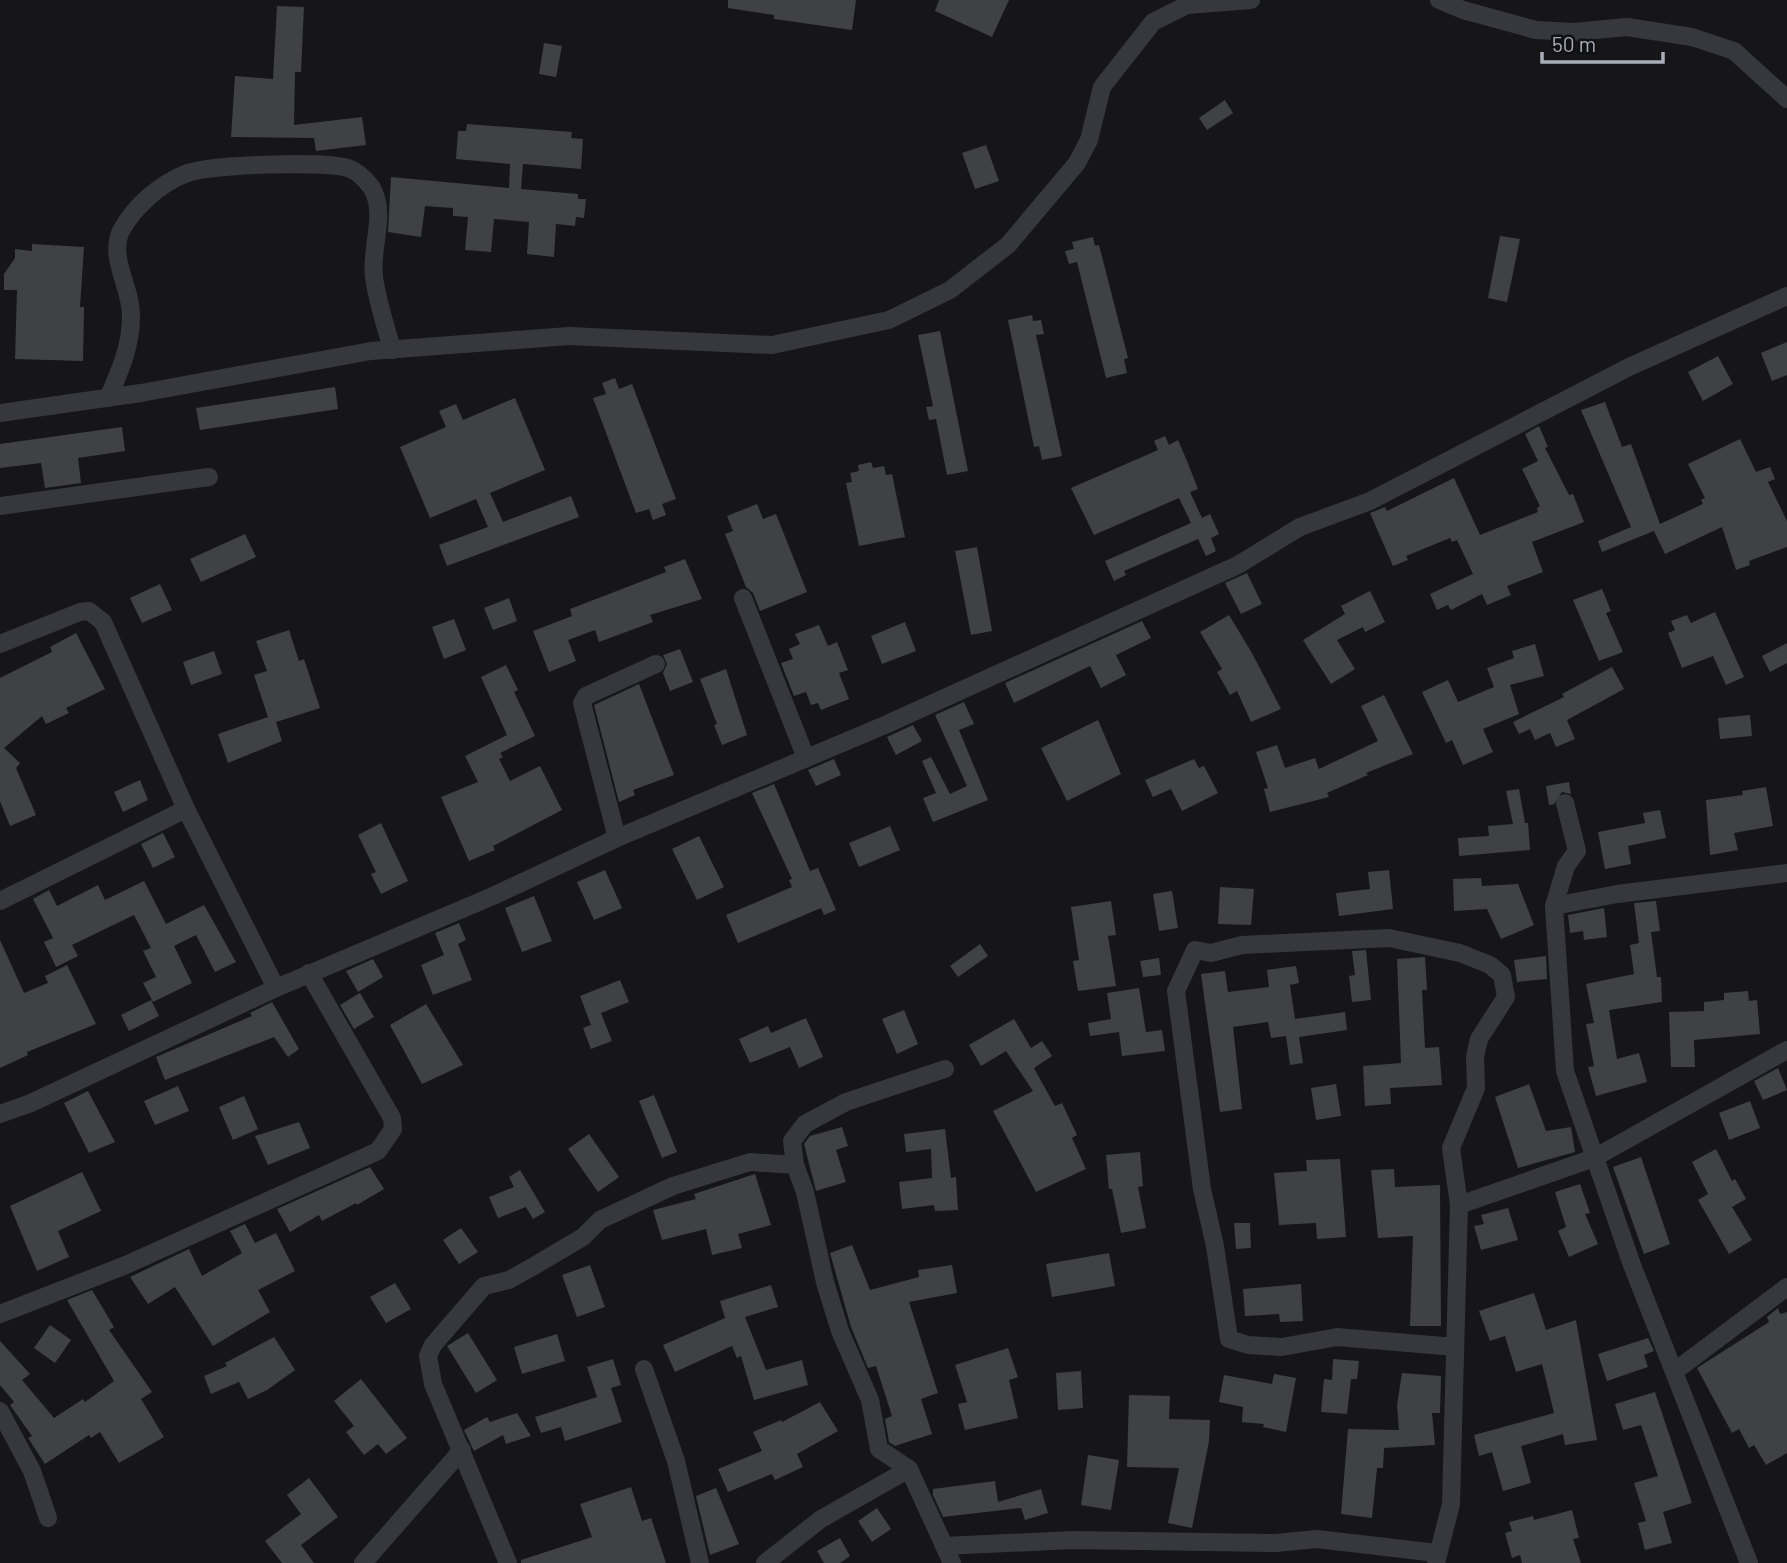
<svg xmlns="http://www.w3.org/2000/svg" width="1787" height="1563" viewBox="0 0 1787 1563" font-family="Barlow,sans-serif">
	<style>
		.building { fill: #404145 }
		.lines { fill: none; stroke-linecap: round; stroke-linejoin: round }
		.minor { stroke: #37383d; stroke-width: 18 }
	</style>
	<rect width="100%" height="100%" fill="#161618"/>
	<g class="building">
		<path d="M728,0H856L852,30L774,19V15L728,8Z"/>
		<path d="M939,0H1009L992,37L935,11Z"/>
		<path d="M277,6L304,7L301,72H295L294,125L362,117L366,145L316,151L314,138L231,137L235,76L273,79Z"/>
		<path d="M544,43L562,46L556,77L539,74Z"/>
		<path d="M1225,100L1233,113L1207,130L1199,118Z"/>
		<path d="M467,124L572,132L571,138L583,139L581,169L523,164L521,189L578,194V199H586L584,218L576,217L575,226L556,224L554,257L527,254L529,222L494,219L491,252L465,250L468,217L453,216V208L425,206L421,237L388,232L391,177L509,188L510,164L456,159L458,131H466Z"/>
		<path d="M986,145L999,181L975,189L962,153Z"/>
		<path d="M1500,236L1520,239L1507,302L1488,298Z"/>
		<path d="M1093,237L1095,246L1099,245L1128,358L1124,359L1127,373L1106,378L1077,262L1069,264L1065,251L1074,249L1072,242Z"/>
		<path d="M32,244L84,247L80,307H84L83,361L15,359L17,290H4V274L15,258V249L32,251Z"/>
		<path d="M1032,315L1033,321L1041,320L1044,334L1036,335L1062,456L1042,460L1039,446L1034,447L1008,320Z"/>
		<path d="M940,331L968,471L947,475L936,419L929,420L926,407L933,406L918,335Z"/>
		<path d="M1787,342V375L1772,381L1761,353Z"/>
		<path d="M1718,356L1733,384L1703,401L1688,372Z"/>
		<path d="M615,378L619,389L632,384L676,499L662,504L666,515L653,520L649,509L636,513L593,398L606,394L602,383Z"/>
		<path d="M335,387L338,409L200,430L196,408Z"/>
		<path d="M515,398L545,470L490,493L503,522L571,496L579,517L447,566L439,545L488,527L476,499L430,518L400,447L446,427L439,411L456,404L463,420Z"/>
		<path d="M1605,402L1622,447L1631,444L1660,524L1703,504L1701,500L1705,498L1688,464L1740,439L1756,472L1770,467L1775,479L1768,482L1787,521V547L1749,561L1750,565L1736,570L1722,527L1665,554L1654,531L1602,552L1598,541L1631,527L1581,410Z"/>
		<path d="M1539,426L1548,447L1545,448L1569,495L1573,494L1584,522L1532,542L1543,572L1507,586L1511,595L1487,605L1482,594L1451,610L1448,605L1437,610L1430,594L1473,574L1457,540L1452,542L1450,538L1406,556L1408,560L1393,566L1370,513L1385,507L1387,511L1454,478L1480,535L1538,512L1537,508L1540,506L1522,469L1538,461L1525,434Z"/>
		<path d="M122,427L125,451L78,458L81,483L45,488L41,463L0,468V444Z"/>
		<path d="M1165,436L1169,445L1178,440L1187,461L1198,489L1190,492L1202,518L1210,514L1219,534L1211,538L1216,551L1206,556L1198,539L1124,571L1126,575L1114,581L1105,561L1191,523L1179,498L1094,535L1071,488L1158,450L1154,441Z"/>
		<path d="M871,462L873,468L884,466L886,475L892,474L905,537L859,546L846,483L852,482L850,473L859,471L858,465Z"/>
		<path d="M757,504L763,519L776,514L807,592L760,611L753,593L746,587L725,534L733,531L727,516Z"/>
		<path d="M245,534L256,557L201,582L190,559Z"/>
		<path d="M977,547L992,631L971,635L955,551Z"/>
		<path d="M685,559L702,599L650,615L653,622L599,642L595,630L568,640L576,661L549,672L533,631L572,616L570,609L666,572L664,567Z"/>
		<path d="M1247,573L1262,604L1241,614L1225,583Z"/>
		<path d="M160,584L172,610L142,623L130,598Z"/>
		<path d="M1602,589L1611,611L1606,613L1623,652L1599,661L1573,600Z"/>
		<path d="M1370,591L1385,622L1365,632L1363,627L1337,640L1355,669L1331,684L1303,640L1345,614L1341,606Z"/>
		<path d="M509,598L517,621L493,630L484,608Z"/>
		<path d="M1715,612L1744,677L1726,685L1713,656L1682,668L1668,633L1675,630L1671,621L1687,615L1691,623Z"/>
		<path d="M1229,615L1252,653L1281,709L1251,722L1237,691L1230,695L1217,672L1222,669L1200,632Z"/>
		<path d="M454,619L466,650L444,659L432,627Z"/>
		<path d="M1142,621L1151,638L1116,655L1126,675L1101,688L1090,666L1014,703L1005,683Z"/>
		<path d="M905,622L916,651L882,664L871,636Z"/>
		<path d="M819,625L828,646L837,642L848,670L839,673L849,699L821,710L818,703L811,705L806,692L794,696L781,663L793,659L789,649L800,644L795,634Z"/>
		<path d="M289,630L299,661L304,659L320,708L276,722L282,741L228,763L218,734L268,717L254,675L267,671L256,641Z"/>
		<path d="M76,633L105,689L66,708L69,713L46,724L42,716L4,748L20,763L16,768L36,815L10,826L0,801V678L52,652L50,647Z"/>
		<path d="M1787,643V663L1770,672L1762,656Z"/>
		<path d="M1535,644L1544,676L1510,685L1519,714L1483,729L1493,752L1463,765L1452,740L1446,743L1422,692L1448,680L1458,702L1494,687L1487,668L1514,658L1512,651Z"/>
		<path d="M680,649L693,682L670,691L663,673L667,664L663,655Z"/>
		<path d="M214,651L222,674L191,685L183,662Z"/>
		<path d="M506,665L518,690L514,692L535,736L500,753L503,757L499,759L510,781L540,766L562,810L493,846L495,850L469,861L441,797L478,782L465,756L507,735L481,677Z"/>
		<path d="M1612,667L1624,689L1567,720L1575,739L1556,747L1550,733L1535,740L1530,729L1519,734L1513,722L1564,697L1562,694Z"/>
		<path d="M726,669L747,735L722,745L714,725L717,724L700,679Z"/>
		<path d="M639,684L674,775L633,790L635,795L619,802L594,705Z"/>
		<path d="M1384,695L1413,754L1366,773L1368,775L1327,793L1329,797L1270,812L1264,789L1268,788L1256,752L1277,745L1285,768L1315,758L1319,769L1378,741L1361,706Z"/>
		<path d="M964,702L974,724L959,730L988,800L933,822L923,798L936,793L922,761L931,757L950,794L967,786L935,715Z"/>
		<path d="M1750,715L1752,736L1720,739L1718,718Z"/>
		<path d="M1098,720L1121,774L1067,801L1041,748Z"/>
		<path d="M913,725L922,741L896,755L887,737Z"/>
		<path d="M834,759L841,775L816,786L808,770Z"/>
		<path d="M1194,759L1199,768L1204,766L1218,793L1182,811L1171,789L1153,797L1145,780Z"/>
		<path d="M140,780L148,800L123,812L114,792Z"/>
		<path d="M1569,782L1571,794L1562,792L1554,804L1549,805L1546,786Z"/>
		<path d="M774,784L810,871L818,868L836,910L824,915L821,908L738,943L726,915L792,887L789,880L792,879L752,793Z"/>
		<path d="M1766,787L1773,826L1734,833L1738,850L1710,855L1706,800L1743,795L1742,791Z"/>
		<path d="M1519,789L1525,823H1528L1530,850L1459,856L1458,838L1489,836L1488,826L1513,824L1506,791Z"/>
		<path d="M1660,810L1666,838L1628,846L1631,864L1605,869L1598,832L1645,823L1643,813Z"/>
		<path d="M381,823L408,881L381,894L371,874L376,872L358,835Z"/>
		<path d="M890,826L900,850L859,867L849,843Z"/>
		<path d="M163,833L175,857L153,868L141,844Z"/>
		<path d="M699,836L724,887L697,900L672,849Z"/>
		<path d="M605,870L622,908L594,920L577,882Z"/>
		<path d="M1389,870L1393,909L1339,916L1336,893L1370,889L1368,872Z"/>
		<path d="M1481,878L1482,886L1518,884L1534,925L1501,939L1487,909L1454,911L1453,879Z"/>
		<path d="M144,881L166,924L204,905L236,962L215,972L196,935L174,946L192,983L153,1002L143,983L156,977L143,951L151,948L134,915L72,945L78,956L56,967L44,942L53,938L33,899L49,890L57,906L98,885L105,900Z"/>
		<path d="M1220,887L1254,889L1251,925L1218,924Z"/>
		<path d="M1172,891L1178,928L1159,931L1153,894Z"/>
		<path d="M534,896L552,941L522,952L505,908Z"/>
		<path d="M1111,901L1116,935L1108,936L1116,986L1078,991L1073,961L1079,960L1071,907Z"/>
		<path d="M1656,901L1660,931L1651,932L1657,977H1661L1662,1002L1609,1010L1617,1059L1639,1053L1647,1082L1596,1096L1588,1067L1594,1066L1586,1024L1594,1023L1586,984L1634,974L1630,945L1639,943L1634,903Z"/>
		<path d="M1604,908L1607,937L1584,940L1583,931L1570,933L1568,915Z"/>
		<path d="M459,923L466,940L458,944L472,980L433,995L421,965L444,955L435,933Z"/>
		<path d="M0,940L24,993L48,983L45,976L67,965L96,1024L27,1052L28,1055L0,1068Z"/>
		<path d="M980,944L988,956L958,977L950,966Z"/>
		<path d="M1366,950L1371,1000L1352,1002L1349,976L1355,975L1352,951Z"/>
		<path d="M1546,956L1547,979L1517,982L1514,960Z"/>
		<path d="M1425,957L1427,990H1422L1425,1048L1439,1047L1442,1085L1390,1088L1391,1104L1365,1106L1363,1066L1401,1063L1397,959Z"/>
		<path d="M1159,958L1161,975L1143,977L1140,961Z"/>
		<path d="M373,959L383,977L358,992L346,971Z"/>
		<path d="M1296,966L1299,983L1290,985L1295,1019L1345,1012L1347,1030L1299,1037L1303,1063L1290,1065L1286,1036L1271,1038L1268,1022L1233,1027L1242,1109L1220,1112L1201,974L1225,971L1228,992L1269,987L1267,970Z"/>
		<path d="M620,980L629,1002L601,1013L612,1041L591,1049L583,1028L591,1025L580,996Z"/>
		<path d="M1139,988L1146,1032L1162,1030L1165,1051L1122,1056L1119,1032L1090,1036L1088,1023L1111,1019L1107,993Z"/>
		<path d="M1748,991L1749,1001L1757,1000L1760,1034L1694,1040L1695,1067H1671L1669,1012L1704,1011V1002L1724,1000V993Z"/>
		<path d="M360,993L374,1017L354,1029L340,1005Z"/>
		<path d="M151,1000L159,1016L129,1031L121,1015Z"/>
		<path d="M272,1002L299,1049L288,1057L274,1037L165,1080L156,1057L252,1016L250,1013Z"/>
		<path d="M426,1004L463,1065L422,1084L390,1025Z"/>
		<path d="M904,1010L918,1044L897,1054L882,1019Z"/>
		<path d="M806,1018L823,1057L799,1068L790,1047L750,1063L739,1039L768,1026L771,1033Z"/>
		<path d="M1014,1019L1031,1048L1042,1041L1052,1056L1034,1068L1055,1106L1062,1103L1077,1135L1072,1138L1086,1169L1036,1192L993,1111L1033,1091L1006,1051L981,1066L969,1045Z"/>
		<path d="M1778,1068L1787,1090L1763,1100L1754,1081Z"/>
		<path d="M1336,1084L1341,1116L1316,1120L1311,1088Z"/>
		<path d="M1529,1084L1546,1131L1571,1127L1575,1152L1518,1168L1495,1097Z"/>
		<path d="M178,1086L189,1111L155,1125L144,1101Z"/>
		<path d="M88,1091L115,1142L89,1153L64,1103Z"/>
		<path d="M654,1095L677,1152L662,1158L639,1101Z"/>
		<path d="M244,1096L258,1129L233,1140L219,1107Z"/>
		<path d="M1750,1101L1760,1128L1729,1140L1719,1113Z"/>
		<path d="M299,1122L310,1148L268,1165L255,1136Z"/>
		<path d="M842,1127L848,1146L836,1150L846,1182L816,1191L804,1144L810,1136Z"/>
		<path d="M945,1129L951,1178L956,1177L958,1210L935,1211L934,1205L902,1209L899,1182L932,1178L931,1149L906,1152L904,1134Z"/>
		<path d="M589,1134L619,1177L598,1192L568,1149Z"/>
		<path d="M1716,1149L1732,1181L1735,1179L1746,1199L1732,1207L1752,1240L1729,1254L1698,1200L1708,1194L1692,1162Z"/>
		<path d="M1140,1152L1143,1186L1138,1187L1146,1228L1121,1233L1112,1189H1109L1106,1155Z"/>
		<path d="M1641,1157L1670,1244L1644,1254L1613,1167Z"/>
		<path d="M1340,1159L1346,1237L1317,1239L1316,1223L1279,1225L1274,1173L1307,1171L1306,1160Z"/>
		<path d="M370,1167L384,1189L357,1205L356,1203L322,1221L319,1215L290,1232L277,1209Z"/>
		<path d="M1394,1169L1395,1187L1440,1185L1441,1326H1410L1413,1236L1378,1238L1371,1170Z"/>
		<path d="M520,1170L545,1212L533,1219L526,1207L498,1218L489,1197L514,1187L509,1177Z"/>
		<path d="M82,1172L101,1211L58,1231L69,1257L37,1271L10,1206Z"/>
		<path d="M755,1174L771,1225L738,1234L742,1248L712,1255L706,1229L662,1240L653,1210L696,1199L694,1194Z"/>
		<path d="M1580,1184L1590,1213L1585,1214L1598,1244L1569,1257L1558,1231L1566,1227L1555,1192Z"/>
		<path d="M1508,1208L1518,1240L1481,1250L1474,1226L1484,1224L1481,1215Z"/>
		<path d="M1234,1223H1250L1251,1248L1236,1249Z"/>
		<path d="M245,1224L255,1243L276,1233L295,1271L258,1290L270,1312L213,1346L175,1287L148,1304L130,1277L189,1249L202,1276L242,1253L230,1231Z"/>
		<path d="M461,1228L478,1252L459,1264L443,1240Z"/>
		<path d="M852,1245L870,1290L919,1277L918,1270L952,1265L957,1293L909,1302L938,1393L921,1399L932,1434L895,1446L889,1442L885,1419L892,1416L876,1366L868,1368L851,1327L830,1253Z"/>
		<path d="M1109,1253L1115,1286L1052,1297L1046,1264Z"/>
		<path d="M590,1265L605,1307L577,1317L562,1275Z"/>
		<path d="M395,1283L411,1309L386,1323L370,1297Z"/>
		<path d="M1301,1284L1303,1321L1280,1322L1279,1314L1245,1316L1243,1289Z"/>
		<path d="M771,1285L778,1307L745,1317L766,1370L802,1360L808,1385L754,1400L741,1356L737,1358L732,1346L675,1372L663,1345L725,1318L720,1301Z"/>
		<path d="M92,1290L114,1327L109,1330L152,1392L141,1399L164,1437L119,1463L100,1432L91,1438L89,1435L45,1464L28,1438L32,1436L10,1405L14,1402L0,1385V1341L30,1374L22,1380L54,1418L83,1399L85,1402L114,1381L67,1300Z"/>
		<path d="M1534,1293L1546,1330L1576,1320L1597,1440L1565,1445L1563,1434L1521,1446L1531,1483L1503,1491L1492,1452L1479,1456L1474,1435L1554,1413L1542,1364L1516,1372L1505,1336L1490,1341L1479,1311Z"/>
		<path d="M1778,1308L1780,1314L1787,1312V1453L1766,1465L1754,1445L1749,1448L1739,1429L1732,1433L1697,1368L1769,1322L1767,1317Z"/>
		<path d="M50,1325L71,1340L55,1363L34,1348Z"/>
		<path d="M468,1333L497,1380L476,1393L447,1346Z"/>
		<path d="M557,1334L565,1361L522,1374L514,1347Z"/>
		<path d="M274,1337L295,1370L267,1390L248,1399L239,1382L211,1394L204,1376L227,1366L225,1363Z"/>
		<path d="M1648,1338L1654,1351L1644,1355L1648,1367L1607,1381L1598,1354Z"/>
		<path d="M1008,1348L1018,1377L1009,1380L1018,1418L965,1430L958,1404L967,1402L955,1365Z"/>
		<path d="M613,1359L621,1385L611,1388L622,1422L565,1441L561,1427L541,1433L535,1417L597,1397L587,1367Z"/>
		<path d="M1333,1359L1359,1361L1357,1379H1351L1347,1414L1321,1412L1324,1379L1332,1380Z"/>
		<path d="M1081,1371L1083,1408L1058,1410L1056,1373Z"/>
		<path d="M1402,1373L1441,1376L1440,1413H1432L1435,1445L1384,1448L1383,1468H1377L1372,1518L1341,1514L1348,1429L1399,1430L1397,1405Z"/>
		<path d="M1274,1374L1296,1378L1286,1432L1263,1427L1264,1424L1242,1422L1243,1407L1219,1402L1224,1375L1272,1384Z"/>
		<path d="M361,1379L407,1438L386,1454L378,1444L364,1455L346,1432L354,1426L334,1401Z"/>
		<path d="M1655,1392L1692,1503L1663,1512L1672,1543L1645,1550L1638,1523L1646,1521L1634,1483L1658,1476L1641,1425L1623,1430L1615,1404Z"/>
		<path d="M1129,1395L1170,1396L1169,1419L1210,1420L1209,1441L1192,1528L1168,1523L1179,1468L1127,1467Z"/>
		<path d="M820,1402L838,1431L797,1454L803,1467L775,1480L772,1474L728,1492L718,1469L762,1451L753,1432L781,1420L782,1422Z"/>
		<path d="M517,1413L531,1436L506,1444L503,1435L474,1451L464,1430L487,1417L490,1422Z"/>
		<path d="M1088,1455L1119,1460L1111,1510L1081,1505Z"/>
		<path d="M309,1478L338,1517L301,1545L314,1563H282L265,1541L301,1514L287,1495Z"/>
		<path d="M995,1481L998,1502L1041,1489L1048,1513L1025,1520L1021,1508L943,1517L933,1495V1489Z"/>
		<path d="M631,1487L642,1521L651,1518L666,1563H521V1560L592,1537L580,1504Z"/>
		<path d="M716,1488L739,1544L710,1555L696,1496Z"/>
		<path d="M877,1508L891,1529L872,1542L858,1521Z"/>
		<path d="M1572,1510L1579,1538L1573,1539L1581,1563H1522L1520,1555L1512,1558L1505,1533L1512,1531L1509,1522L1533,1516L1534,1520Z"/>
		<path d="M840,1538L850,1556L840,1563H824L817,1551Z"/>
	</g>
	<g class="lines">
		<g class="minor">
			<path d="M1439,0L1463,10L1536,30L1573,32L1627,27L1692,37L1734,51L1787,99"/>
			<path d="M108,398C120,371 131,346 131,317C132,288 107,256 122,229C135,206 160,184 185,174C208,164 323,161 348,168C358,171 366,180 372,188C387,215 370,248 374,277C377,301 386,326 392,350"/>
			<path d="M0,413L141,393L371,351L569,336L772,345L889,320L950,290L1008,245L1077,163L1089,140L1102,87L1153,22L1187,5L1251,0"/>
			<path d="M0,506L209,477"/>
			<path d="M743,598L806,758"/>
			<path d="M0,644L80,612L89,611L103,622L186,809L276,988"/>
			<path d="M1565,803L1577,851L1566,866L1554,906L1565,1071L1632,1265L1749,1563"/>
			<path d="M617,838L582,703L586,696L656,664"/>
			<path d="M0,901L186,809"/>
			<path d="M1554,906L1617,894L1787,873"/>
			<path d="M945,1069L846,1102L805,1124L792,1141L795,1165L805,1192L825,1282L840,1331L870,1400L879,1449L909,1469L952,1563"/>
			<path d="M0,1114L31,1103L276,988L493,896L617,838L885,725L1238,565L1300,527L1370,501L1629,367L1787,296"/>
			<path d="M1459,1205L1594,1158L1787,1050"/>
			<path d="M0,1314L126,1265L378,1151L393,1129L392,1118L309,973"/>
			<path d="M644,1369L676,1461L700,1563"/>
			<path d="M1675,1371L1787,1287"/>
			<path d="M0,1411L32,1471L48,1518"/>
			<path d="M944,1546L1073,1540L1276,1543L1317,1539L1437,1553"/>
			<path d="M363,1563L462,1450"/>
			<path d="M508,1563L433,1384L428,1356L433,1345L484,1286L509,1280L534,1266L583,1237L600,1220L673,1186L750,1162L795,1165"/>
			<path d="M765,1563L821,1519L909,1469"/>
			<path d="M1436,1563L1451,1504L1459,1205L1451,1148L1476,1088L1475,1057L1479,1039L1506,997L1502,975L1490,965L1460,953L1389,938L1242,945L1211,953L1195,950L1176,991L1202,1189L1215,1246L1229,1339L1248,1345L1282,1347L1337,1337L1455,1347"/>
		</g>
	</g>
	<path d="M1542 52v10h121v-10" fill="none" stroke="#a8adb8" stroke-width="3.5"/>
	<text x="1552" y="52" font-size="21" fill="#a8adb8" stroke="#111113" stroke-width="5" paint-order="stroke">50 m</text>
</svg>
